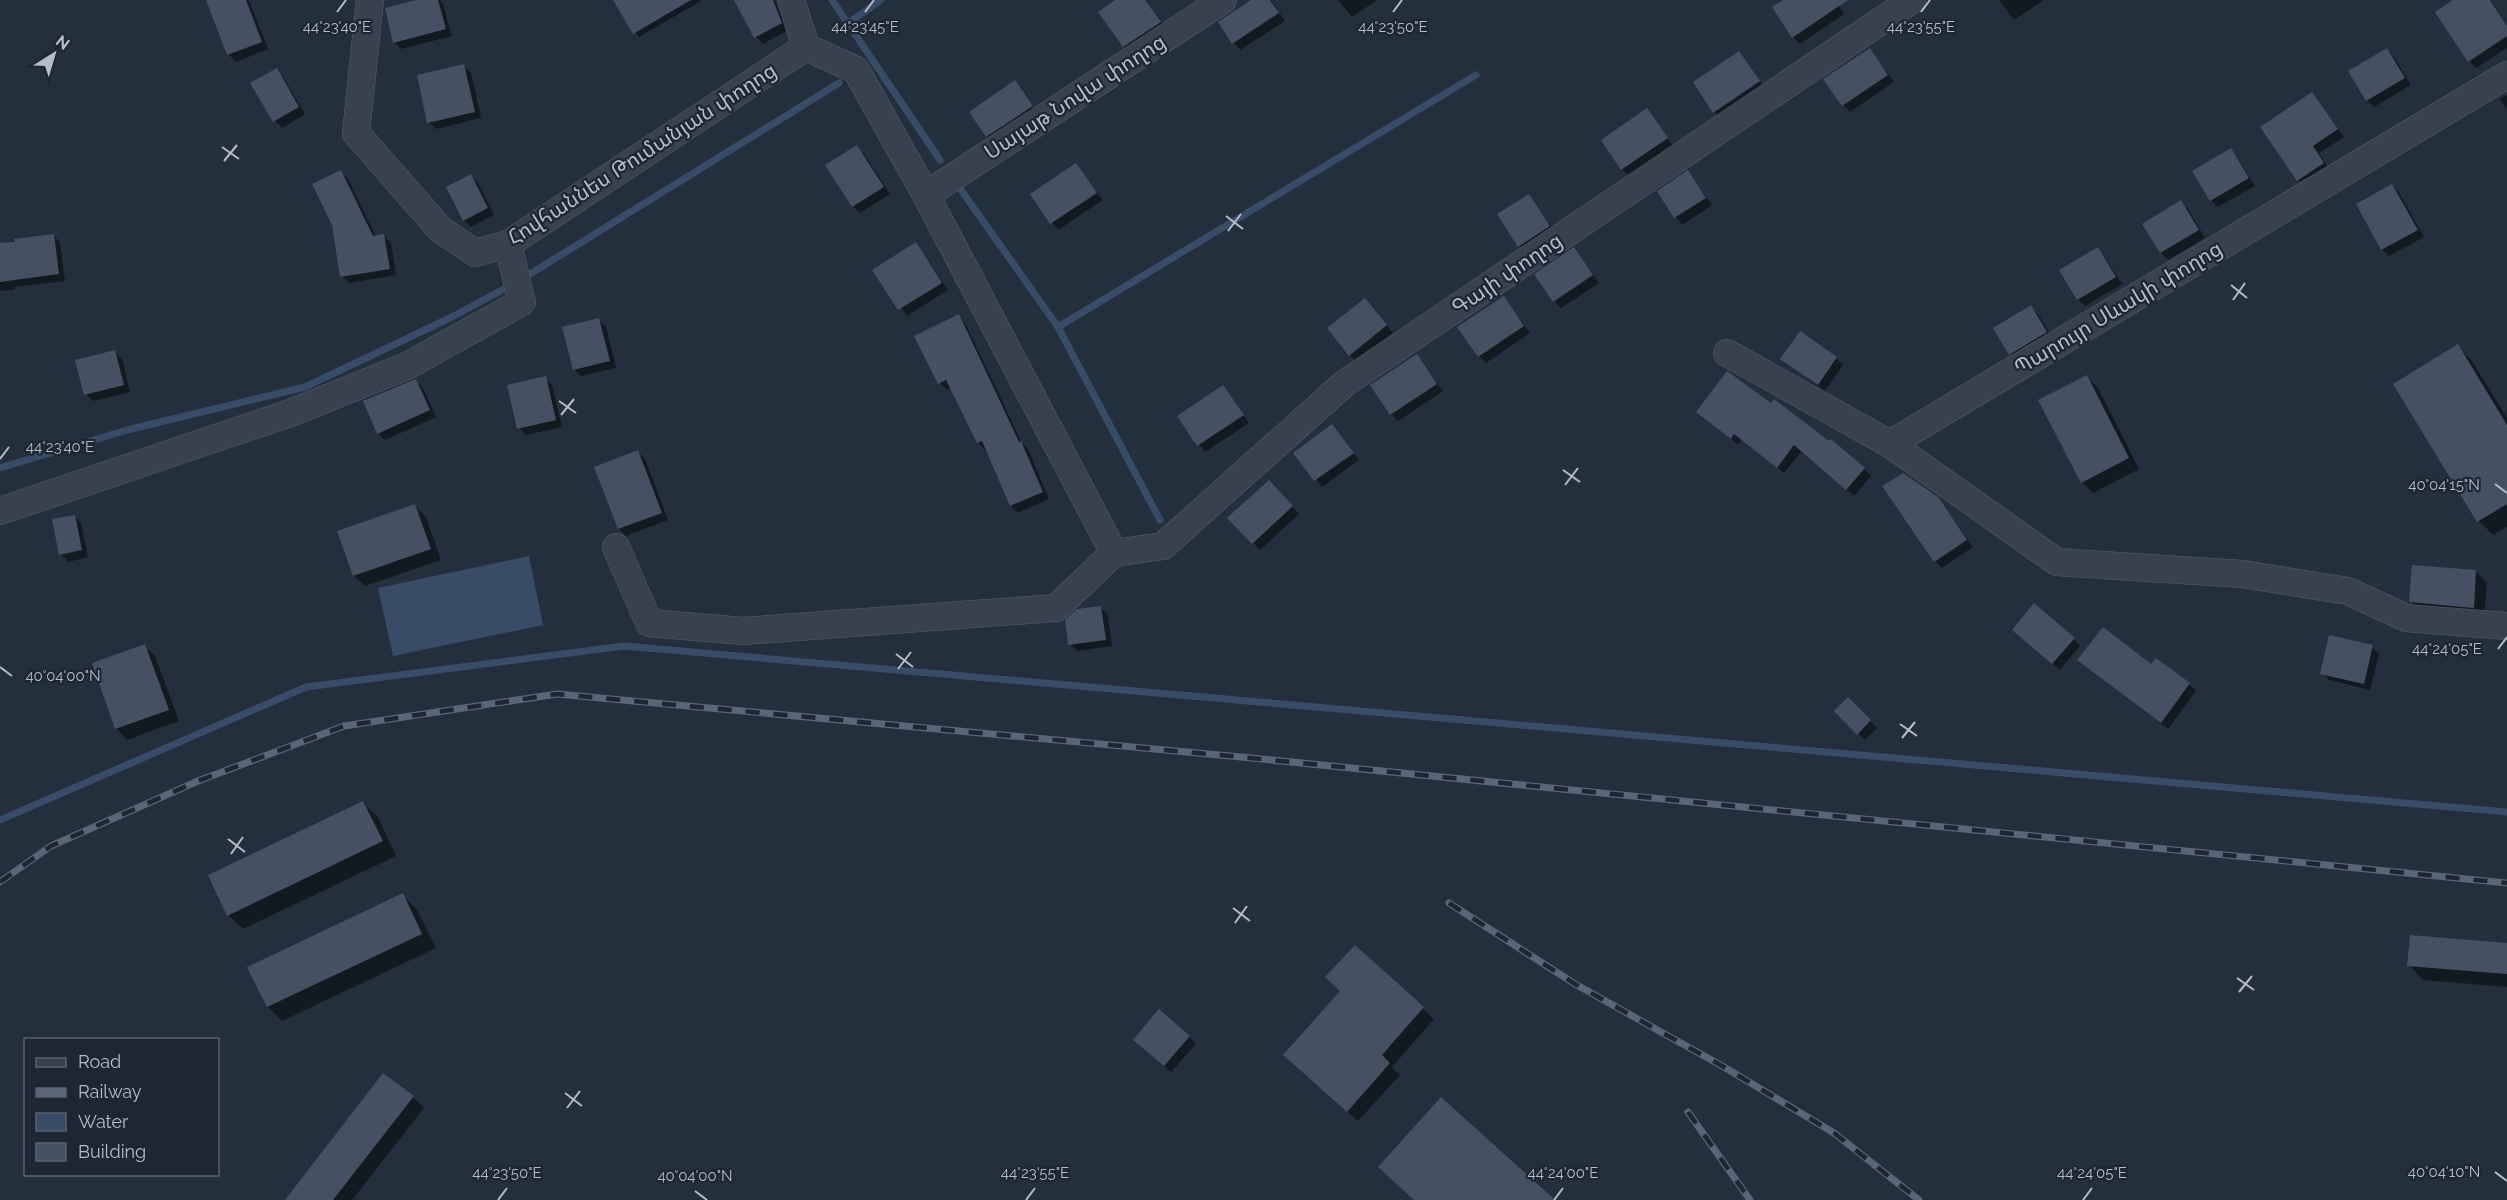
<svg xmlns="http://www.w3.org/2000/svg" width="2507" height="1200" viewBox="0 0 2507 1200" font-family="Raleway,'Noto Sans Armenian',sans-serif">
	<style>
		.water { fill: #394c67 }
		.shadow { fill: #0007 }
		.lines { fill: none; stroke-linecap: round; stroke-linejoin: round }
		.stream { stroke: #394c67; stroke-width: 7 }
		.building { fill: #455162 }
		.street-casing { stroke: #565f6c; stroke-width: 28 }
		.street { stroke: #38414e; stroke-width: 27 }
		.rail-casing { stroke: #5a6575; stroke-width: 7 }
		.rail { stroke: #1d2633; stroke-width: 4.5; stroke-dasharray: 14; stroke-linecap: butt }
		.ticks { fill: none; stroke: #b4bcc9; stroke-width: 2 }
		.labels { text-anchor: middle; stroke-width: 4.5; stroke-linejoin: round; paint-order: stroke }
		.street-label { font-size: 21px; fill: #b4bcc9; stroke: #1d2633 }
		.ticks-label { font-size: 15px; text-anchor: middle; fill: #b4bcc9; stroke: #1d2633; stroke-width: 4.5; stroke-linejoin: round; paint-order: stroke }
	</style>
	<rect width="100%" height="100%" fill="#242f3e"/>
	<path class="water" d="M529,556L543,625L393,656L378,588Z"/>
	<g class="shadow">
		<path d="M218,0H249L268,49L236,62L229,55L209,3Z"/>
		<path d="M422,0H440L443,4L452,36L401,49L394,42Z"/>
		<path d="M614,0H700L701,1L639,37Z"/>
		<path d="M735,0H775L788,30L763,44L756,37Z"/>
		<path d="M1118,0H1145L1167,30L1131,53L1124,46Z"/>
		<path d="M1254,0H1271L1285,21L1240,50L1220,23Z"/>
		<path d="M1338,0H1377L1352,17Z"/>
		<path d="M1785,0H1835L1844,14L1800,44L1793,37Z"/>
		<path d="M1999,0H2044L2014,20Z"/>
		<path d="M2456,0H2491L2507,25V48L2476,68L2469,61Z"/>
		<path d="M1870,49L1894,82L1850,112L1843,105Z"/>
		<path d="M2387,50L2394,57L2411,85L2374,107L2367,100L2350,72Z"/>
		<path d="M1739,53L1765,89L1721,119L1714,112Z"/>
		<path d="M464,66L471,73L481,118L436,129L429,122Z"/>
		<path d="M276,70L283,77L305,114L282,128L275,121Z"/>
		<path d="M1015,82L1038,114L994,143L987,136Z"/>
		<path d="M2312,94L2344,137L2319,153L2330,170L2305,187L2298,180Z"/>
		<path d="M2507,95V110L2500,99Z"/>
		<path d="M1647,110L1673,146L1629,176L1622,169Z"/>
		<path d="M857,147L864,154L890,194L860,213L853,206Z"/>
		<path d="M2230,150L2237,157L2255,186L2218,207L2211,200Z"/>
		<path d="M1076,165L1103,200L1058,230L1032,194Z"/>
		<path d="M341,172L348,179L376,237L384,236L391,243L396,275L349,283L342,276Z"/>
		<path d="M1688,172L1712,205L1682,225L1659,192Z"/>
		<path d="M471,176L478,183L494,215L471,227L464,220Z"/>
		<path d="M2392,186L2399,193L2424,237L2389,256L2382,249Z"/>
		<path d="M1529,196L1556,233L1526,253L1519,246Z"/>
		<path d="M2181,202L2188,209L2205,238L2168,260L2161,253L2144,224Z"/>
		<path d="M53,235L60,242L65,281L15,287V290L0,291V245Z"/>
		<path d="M916,244L948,290L907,316L875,270Z"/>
		<path d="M1574,249L1599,283L1561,308L1554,301Z"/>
		<path d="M2097,249L2104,256L2122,284L2085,306L2078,299Z"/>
		<path d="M1504,298L1530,333L1486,363L1479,356Z"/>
		<path d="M1372,307L1393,333L1357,362L1350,355Z"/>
		<path d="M2031,307L2038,314L2053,339L2017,361L2010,354Z"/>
		<path d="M958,316L965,323L1022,443L1028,449L1049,499L1018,513L1011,506L987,448L985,450L978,443L952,387L947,390L940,383Z"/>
		<path d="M599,320L606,327L616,368L581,376L574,369Z"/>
		<path d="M2458,346L2472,361L2507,418V527L2493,535L2479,521Z"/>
		<path d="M114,352L122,359L130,392L93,401L86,394Z"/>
		<path d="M1416,356L1443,391L1398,421L1391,414Z"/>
		<path d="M1836,358L1843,365L1825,391L1782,359Z"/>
		<path d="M2087,377L2098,388L2139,469L2093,493L2082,482Z"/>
		<path d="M545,378L552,385L562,427L526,435L519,428Z"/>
		<path d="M416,381L423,388L436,417L385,440L378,433Z"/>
		<path d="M1223,387L1249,423L1205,452L1179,417Z"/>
		<path d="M1698,411L1864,469L1871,476L1854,496L1802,451L1784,473L1742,440L1738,445Z"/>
		<path d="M1332,426L1359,460L1322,487L1295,453Z"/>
		<path d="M638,452L645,459L668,520L626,536L619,529L596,467Z"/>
		<path d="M1269,482L1299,514L1260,550L1253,543Z"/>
		<path d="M1938,499L1973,547L1942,568L1935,561Z"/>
		<path d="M415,506L426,517L441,560L365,586L354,576L339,532Z"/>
		<path d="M74,516L81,523L88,557L68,562L61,554Z"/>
		<path d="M2476,572L2487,582L2484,618L2422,612L2411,602Z"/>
		<path d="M1101,608L1108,615L1112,646L1077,651L1070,644Z"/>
		<path d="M2021,637L2074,639L2080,646L2060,670Z"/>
		<path d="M144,646L155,656L179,721L127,740L117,729L93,663Z"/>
		<path d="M2372,647L2379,654L2370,690L2329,680L2322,673Z"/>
		<path d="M2079,660L2151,666L2189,684L2196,691L2168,729Z"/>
		<path d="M1848,699L1877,728L1865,740L1836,711Z"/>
		<path d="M363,803L378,817L396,856L243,929L228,915Z"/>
		<path d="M403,895L417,910L436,948L282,1021L268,1007L249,968Z"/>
		<path d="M2507,945V987L2423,980L2409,965Z"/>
		<path d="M1355,947L1434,1019L1392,1067L1400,1075L1358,1121L1295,1066L1342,991Z"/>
		<path d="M1189,1037L1196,1044L1171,1072L1142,1047Z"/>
		<path d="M413,1097L424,1108L352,1200H286Z"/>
	</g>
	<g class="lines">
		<g class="stream">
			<path d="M832,0L940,160"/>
			<path d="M847,24L881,0"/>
			<path d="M961,190L1058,327L1160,520"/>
			<path d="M522,279L839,83"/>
			<path d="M1058,327L1476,75"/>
			<path d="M0,468L127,430L305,387L452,317L513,284"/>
			<path d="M0,820L306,687L624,646L2507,812"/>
		</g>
	</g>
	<g class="building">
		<path d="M206,0H246L262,42L227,55Z"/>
		<path d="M416,0H438L446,29L393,43L385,8Z"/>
		<path d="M613,0H691L633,34Z"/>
		<path d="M734,0H773L782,23L754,38Z"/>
		<path d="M1115,0H1145L1161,22L1123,47L1098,12Z"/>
		<path d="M1251,0H1270L1279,13L1232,44L1218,22Z"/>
		<path d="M1783,0H1848L1792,38L1772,7Z"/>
		<path d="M2453,0H2490L2507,26V36L2468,62L2435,12Z"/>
		<path d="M1870,48L1888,75L1842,106L1823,79Z"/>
		<path d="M2387,48L2405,78L2366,101L2348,71Z"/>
		<path d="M1739,51L1760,81L1713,113L1693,82Z"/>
		<path d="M464,64L475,112L427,123L417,75Z"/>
		<path d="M277,68L299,107L273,122L250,83Z"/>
		<path d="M1015,80L1033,106L986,137L969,112Z"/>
		<path d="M2312,92L2338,129L2313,146L2324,163L2297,181L2260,127Z"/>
		<path d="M1647,108L1668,138L1621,170L1601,140Z"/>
		<path d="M857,145L884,187L852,207L825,165Z"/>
		<path d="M2231,148L2249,178L2210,201L2192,171Z"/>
		<path d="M1076,163L1097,193L1050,224L1030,194Z"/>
		<path d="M341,170L373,236L384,234L390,269L340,277L332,225L312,184Z"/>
		<path d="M1688,170L1706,198L1674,218L1657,191Z"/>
		<path d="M471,174L488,208L463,221L446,187Z"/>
		<path d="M2392,184L2418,230L2381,250L2356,204Z"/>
		<path d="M1529,194L1550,226L1518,247L1497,214Z"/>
		<path d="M2181,200L2199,230L2160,253L2142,224Z"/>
		<path d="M54,234L59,274L0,282V243L15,242L14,239Z"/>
		<path d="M916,242L942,283L898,310L872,270Z"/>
		<path d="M1574,247L1593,275L1553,302L1534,274Z"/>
		<path d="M2098,247L2116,277L2077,300L2059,270Z"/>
		<path d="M1504,296L1524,326L1478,357L1457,327Z"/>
		<path d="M1365,298L1387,325L1349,356L1327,328Z"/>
		<path d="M2031,305L2047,332L2009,355L1993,328Z"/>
		<path d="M959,314L1019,442L1021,441L1043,492L1010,506L982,441L977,443L946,380L938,384L914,336Z"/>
		<path d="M599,318L610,361L573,370L562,327Z"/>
		<path d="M1800,331L1837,357L1818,385L1780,359Z"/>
		<path d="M2458,344L2507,425V504L2477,522L2393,384Z"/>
		<path d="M115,350L124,385L84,395L75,360Z"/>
		<path d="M1417,354L1437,384L1390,415L1370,385Z"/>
		<path d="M1727,371L1771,403L1774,399L1829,441L1831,439L1865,468L1846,490L1794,445L1777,468L1734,434L1731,439L1696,412Z"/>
		<path d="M2087,375L2129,458L2081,483L2038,400Z"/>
		<path d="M546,376L556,420L517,429L507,385Z"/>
		<path d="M416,379L430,410L377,434L363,401Z"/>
		<path d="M1223,385L1244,415L1197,446L1177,416Z"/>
		<path d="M1332,424L1354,453L1314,481L1293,453Z"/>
		<path d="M638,450L662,513L618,529L594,467Z"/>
		<path d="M1903,473L1939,498L1967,540L1934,562L1882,486Z"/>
		<path d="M1269,480L1293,506L1252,544L1227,518Z"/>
		<path d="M415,504L431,549L353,576L337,531Z"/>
		<path d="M75,515L82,550L59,555L52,519Z"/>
		<path d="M2412,565L2476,570L2474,608L2409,602Z"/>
		<path d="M2034,603L2075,638L2052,664L2012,630Z"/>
		<path d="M1101,606L1106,640L1068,645L1065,620L1077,609Z"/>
		<path d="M2103,627L2151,664L2156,658L2190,683L2161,723L2077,660Z"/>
		<path d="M2329,635L2373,645L2364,684L2320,674Z"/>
		<path d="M145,644L169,710L115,729L92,663Z"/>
		<path d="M1848,697L1871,720L1857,735L1834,711Z"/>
		<path d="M363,801L383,841L227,916L208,875Z"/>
		<path d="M403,893L422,934L267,1007L247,967Z"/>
		<path d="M2410,935L2507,943V974L2407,966Z"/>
		<path d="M1355,945L1424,1007L1382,1055L1390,1063L1347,1112L1283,1055L1340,991L1325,977Z"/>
		<path d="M1159,1009L1190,1036L1164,1066L1133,1040Z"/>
		<path d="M383,1073L414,1096L333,1200H285Z"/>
		<path d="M1441,1097L1555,1200H1414L1378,1167Z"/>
	</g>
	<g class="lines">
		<g class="street-casing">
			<g id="street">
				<path d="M370,0L356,133L440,229L475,253L508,244L806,47"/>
				<path d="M791,0L806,47"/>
				<path d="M806,47L856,70L926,195L1114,553"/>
				<path d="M926,195L1223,0"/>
				<path d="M1727,353L1890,444L2507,75"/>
				<path d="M1890,444L2057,562L2242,574L2348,591L2406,618L2507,626"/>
				<path d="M0,511L293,412L407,366L522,302L508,244"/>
				<path d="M616,547L649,623L743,631L1056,608L1114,553"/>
				<path d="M1114,553L1163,546L1345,383L1912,0"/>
			</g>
		</g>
		<use href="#street" class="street"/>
		<g class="rail-casing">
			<g id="rail">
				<path d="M0,882L51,846L198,781L344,726L557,694L1241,757L2507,883"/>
				<path d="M1449,903L1575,984L1724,1067L1834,1133L1919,1200"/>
				<path d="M1688,1112L1750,1200"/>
			</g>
		</g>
		<use href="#rail" class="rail"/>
	</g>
	<path class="ticks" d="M337,12L346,0M865,12L874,0M1393,12L1402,0M1921,12L1930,0M222,147L239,159M224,161L237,145M1226,216L1243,229M1228,231L1241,214M2231,285L2247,298M2233,300L2245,283M559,401L576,413M561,415L574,399M0,459L9,447M1563,470L1580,482M2495,484L2507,493M1565,485L1578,468M2498,649L2507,637M896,654L913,667M0,667L12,676M898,669L911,652M1900,724L1917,736M1902,738L1915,722M228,839L245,852M231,854L243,837M1233,908L1250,921M1235,923L1247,906M2237,978L2254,990M2239,992L2252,976M565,1093L582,1106M567,1108L580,1091M2495,1172L2507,1181M695,1191L707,1200M498,1200L507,1188M1026,1200L1035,1188M1554,1200L1563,1188M2083,1200L2092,1188"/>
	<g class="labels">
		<g class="street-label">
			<text transform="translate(1075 97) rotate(-33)" y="7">Սայաթ Նովա փողոց</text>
			<text transform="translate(642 154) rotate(-33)" y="7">Հովհաննես Թումանյան փողոց</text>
			<text transform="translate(1507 274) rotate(-34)" y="7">Գայի փողոց</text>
			<text transform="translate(2118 308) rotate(-31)" y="7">Պարույր Սևակի փողոց</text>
		</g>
	</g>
	<g class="ticks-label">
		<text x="337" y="32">44°23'40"E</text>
		<text x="865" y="32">44°23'45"E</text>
		<text x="1393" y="32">44°23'50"E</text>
		<text x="1921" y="32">44°23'55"E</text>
		<text x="60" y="452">44°23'40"E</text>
		<text x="2444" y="490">40°04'15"N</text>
		<text x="2447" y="654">44°24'05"E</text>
		<text x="63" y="681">40°04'00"N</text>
		<text x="2444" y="1177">40°04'10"N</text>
		<text x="507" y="1178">44°23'50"E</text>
		<text x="1035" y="1178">44°23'55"E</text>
		<text x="1563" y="1178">44°24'00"E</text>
		<text x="2092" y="1178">44°24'05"E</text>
		<text x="695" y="1181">40°04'00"N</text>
	</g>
	<rect x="24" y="1038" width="195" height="138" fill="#1d2633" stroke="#59626f" stroke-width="1.5"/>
	<rect x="36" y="1058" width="30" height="9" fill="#38414e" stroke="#59626f" stroke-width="1.5"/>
	<text x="78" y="1068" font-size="18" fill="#b4bcc9">Road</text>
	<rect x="36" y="1088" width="30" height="9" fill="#5a6575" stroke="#59626f" stroke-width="1.5"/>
	<text x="78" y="1098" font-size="18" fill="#b4bcc9">Railway</text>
	<rect x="36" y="1113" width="30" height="18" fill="#394c67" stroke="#59626f" stroke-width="1.5"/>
	<text x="78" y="1128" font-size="18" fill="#b4bcc9">Water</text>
	<rect x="36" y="1143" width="30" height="18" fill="#455162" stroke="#59626f" stroke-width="1.5"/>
	<text x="78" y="1158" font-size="18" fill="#b4bcc9">Building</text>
	<g transform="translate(54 54) rotate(37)" stroke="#1d2633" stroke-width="4.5" paint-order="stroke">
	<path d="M0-4.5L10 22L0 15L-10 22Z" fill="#b4bcc9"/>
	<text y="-9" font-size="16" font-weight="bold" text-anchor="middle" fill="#b4bcc9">N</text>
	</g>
</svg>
